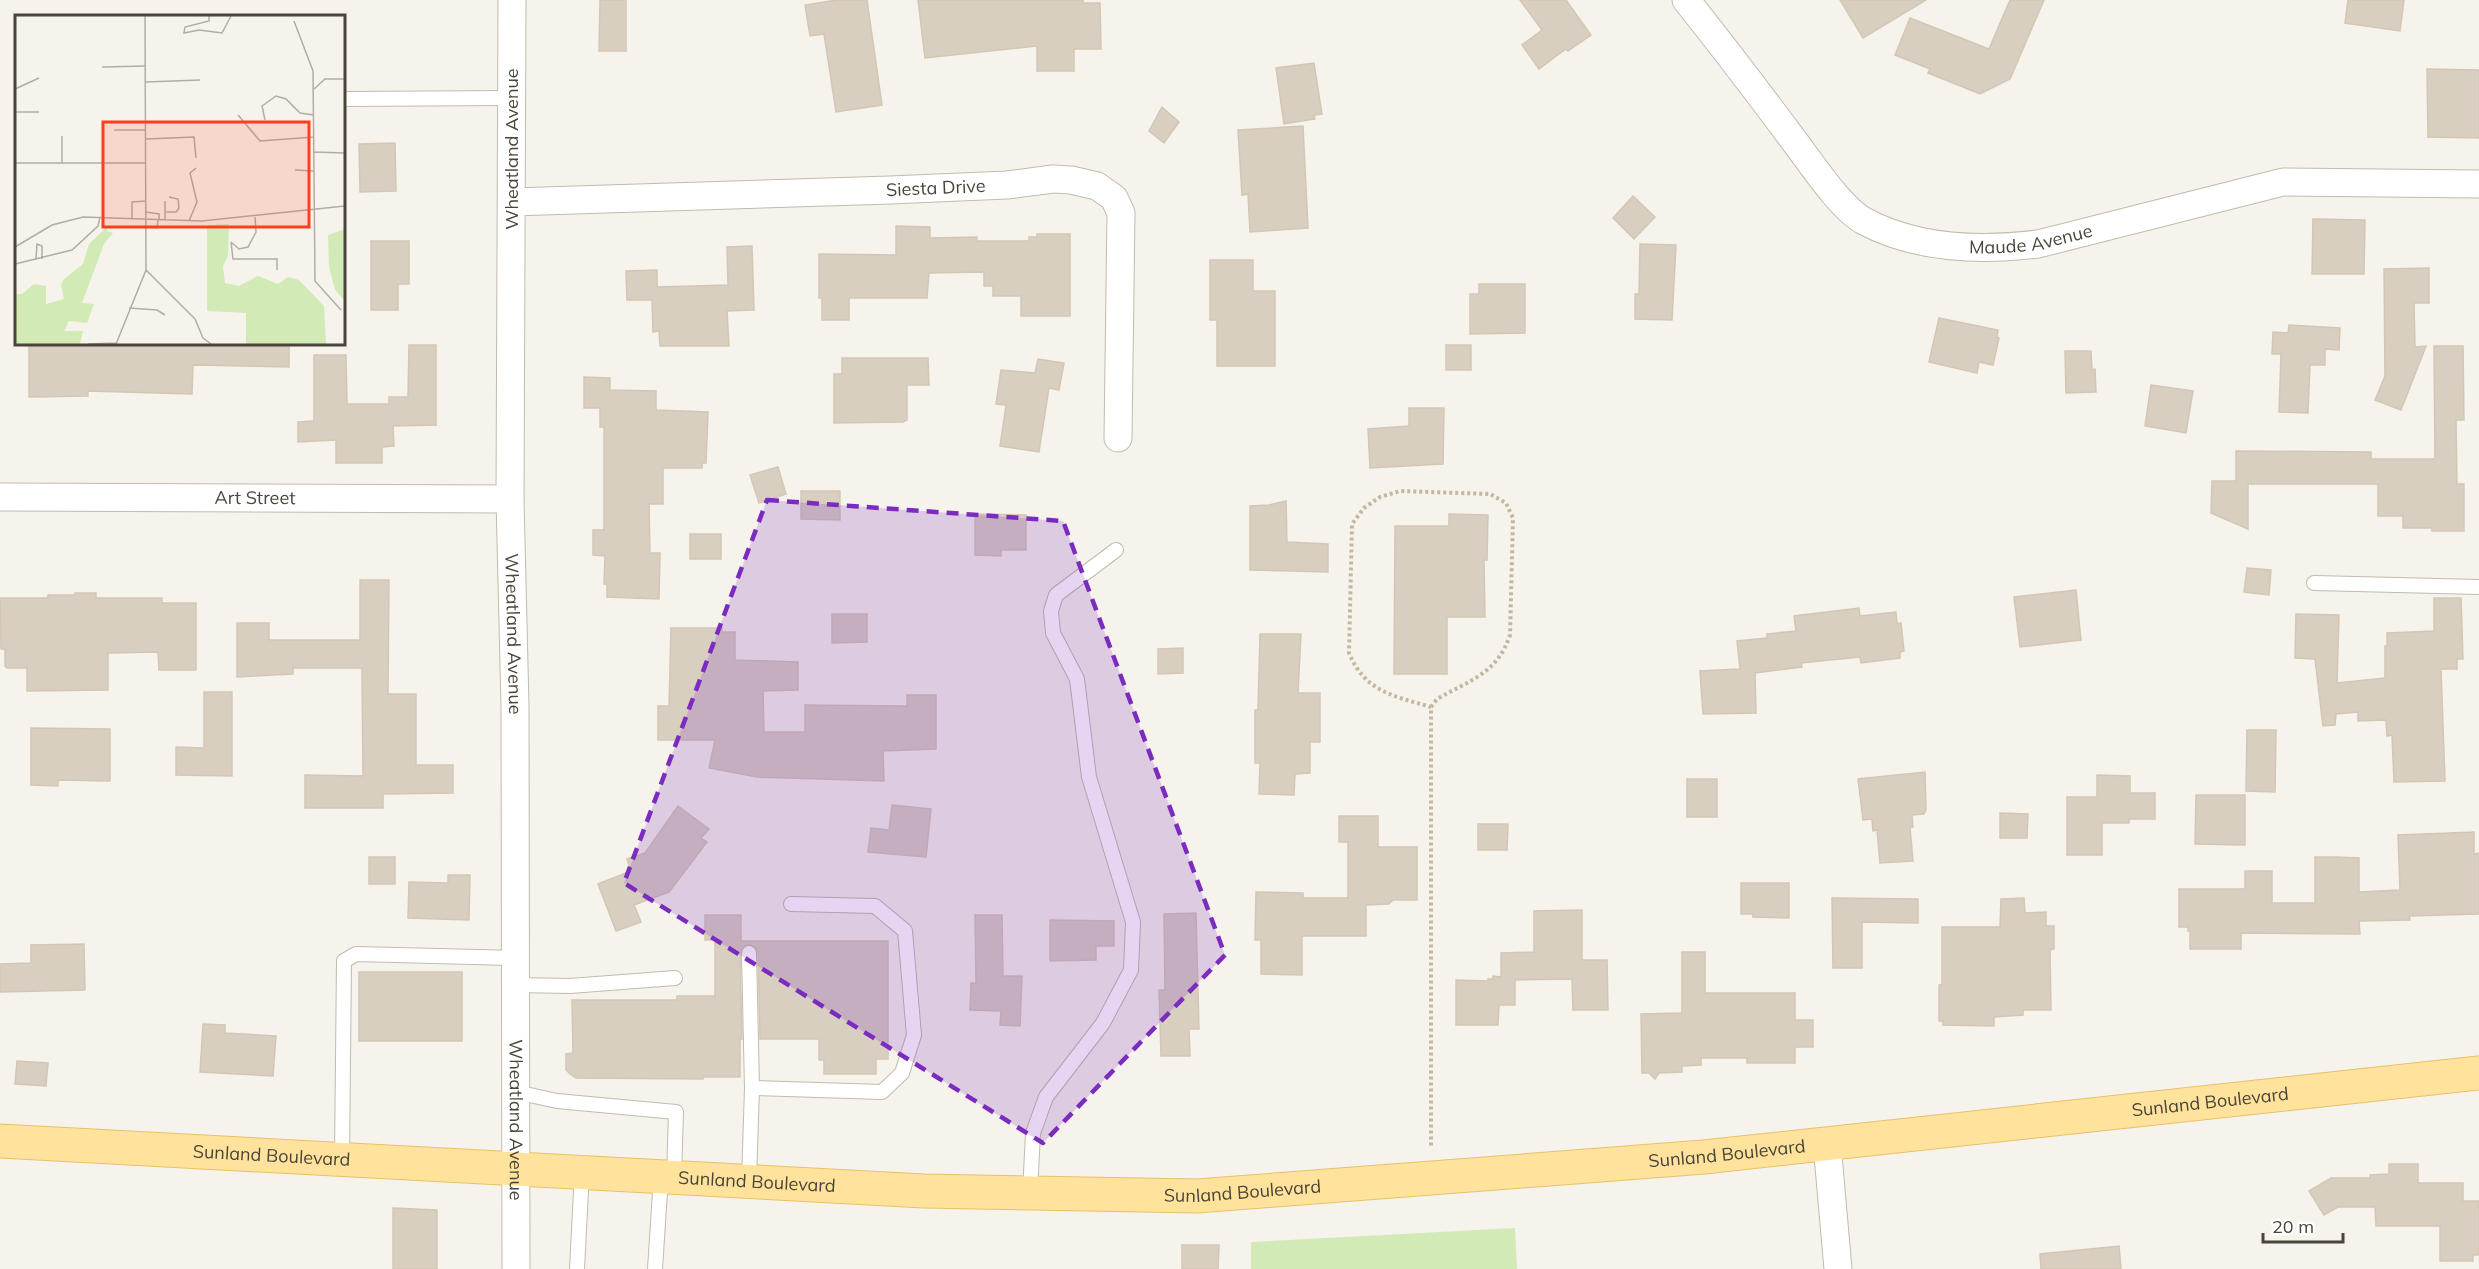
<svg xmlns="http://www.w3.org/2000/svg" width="2479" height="1269" viewBox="0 0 2479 1269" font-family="Mulish,sans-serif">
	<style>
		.green { fill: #d2eab5 }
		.building { fill: #d8cfc1; stroke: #d3c7b4; stroke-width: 1.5 }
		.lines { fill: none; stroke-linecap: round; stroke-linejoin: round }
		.lane-casing { stroke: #c2bbae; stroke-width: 16 }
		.street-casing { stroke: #c2bbae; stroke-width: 29 }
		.primary-casing { stroke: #e6c16a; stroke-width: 35 }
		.path { stroke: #c4b79f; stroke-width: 4; stroke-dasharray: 3 3; stroke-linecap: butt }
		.lane { stroke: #fff; stroke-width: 14 }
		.street { stroke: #fff; stroke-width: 27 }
		.primary { stroke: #ffe39c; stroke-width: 33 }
		.marked { fill: #7b2cbf; fill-opacity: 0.2; stroke: #7b2cbf; stroke-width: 4.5; stroke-dasharray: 12 8; stroke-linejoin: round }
		.labels { text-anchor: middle; stroke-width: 6; stroke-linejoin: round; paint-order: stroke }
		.street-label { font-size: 18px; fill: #4b4439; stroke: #fff }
		.inset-road { fill: none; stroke: #b2ada4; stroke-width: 1.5 }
		.view { fill: #fc3f1d; fill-opacity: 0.15; stroke: #fc3f1d; stroke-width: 3 }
		.inset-edge { fill: none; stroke: #4b4439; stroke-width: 3 }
	</style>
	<rect width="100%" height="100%" fill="#f6f3ec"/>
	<path class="green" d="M1515,1228L1517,1269H1251V1242Z"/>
	<g class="building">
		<path d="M600,0H626V51H599Z"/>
		<path d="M837,0H867L882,105L836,112L824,34L810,36L805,5Z"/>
		<path d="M918,0H1083V3H1100L1101,49H1074V71H1037V46L925,58Z"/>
		<path d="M1520,0H1566L1591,35L1568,51L1566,49L1539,69L1522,45L1542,30Z"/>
		<path d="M1840,0H1926L1863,38Z"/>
		<path d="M2010,0H2044L2010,79L1980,94L1928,73L1930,69L1895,55L1910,18L1989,49Z"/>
		<path d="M2348,0H2404L2400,31L2345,23Z"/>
		<path d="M1314,63L1322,114L1314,115L1315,119L1284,124L1276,68Z"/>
		<path d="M2427,69L2479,70V138L2428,137Z"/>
		<path d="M1162,107L1179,122L1164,143L1149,131Z"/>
		<path d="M1303,126L1308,228L1250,232L1248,194L1242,195L1238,130Z"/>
		<path d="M395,143L396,191L360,192L359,144Z"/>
		<path d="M1633,196L1655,217L1634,239L1613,218Z"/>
		<path d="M2313,219L2365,220L2364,274H2312Z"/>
		<path d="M896,226L930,227V238L977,237V241H1029V237H1037V234H1070V316H1021V296H993V286H984V272L929,273L927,298H849V320H822V298H819V254L896,255Z"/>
		<path d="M371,241H409V284H398V310H371Z"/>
		<path d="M1640,244L1676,245L1672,320L1635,319V294H1639Z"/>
		<path d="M752,246L754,310L727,311L729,346H660L659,331L653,332L652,300H627L626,271L657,270V287L728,285L727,247Z"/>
		<path d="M1210,260H1253V291H1275V366H1217V320H1210Z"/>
		<path d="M2429,268V303H2414L2415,347L2426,346L2401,410L2375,400L2385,376L2384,269Z"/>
		<path d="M1479,284H1525V333L1470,334V294H1479Z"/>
		<path d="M1939,318L1998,330L1997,337L1999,338L1993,365L1979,362L1977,373L1929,362Z"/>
		<path d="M2289,325L2340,328L2339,350L2325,349V365H2310L2308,413L2279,412L2281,354H2272L2273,332L2288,333Z"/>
		<path d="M29,344H289V367L193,365L192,394L88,391V396L29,397Z"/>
		<path d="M409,345H436V425L393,426L394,446L382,447V463H336V440L298,442V422L314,421V355H346L347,404H389V397H408Z"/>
		<rect x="1446" y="345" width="25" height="25"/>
		<path d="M2434,346H2463L2464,420H2456L2457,484H2464V531H2432V528H2403V516H2378V484H2248V529L2211,513L2212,481H2236V451L2371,452V459H2435Z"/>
		<path d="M2065,351H2091L2092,370L2095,369L2096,392L2066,393Z"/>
		<path d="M842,358H928L929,385H907V420L903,422L834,423V374H842Z"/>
		<path d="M1038,359L1064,363L1059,390L1049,388L1039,452L1000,446L1006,405L996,404L1001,370L1035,373Z"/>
		<path d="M584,377L610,378V390L656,391V410L708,412L706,463H702V468H663V504H649L650,553H660L659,599L607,597V584H604L605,556L593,555V530H604V427H600V408H584Z"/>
		<path d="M2151,385L2193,391L2186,433L2145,426Z"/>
		<path d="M1409,408H1444L1443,464L1370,468L1368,429L1409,426Z"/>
		<path d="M778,467L786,494L759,503L750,475Z"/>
		<path d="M801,491H840V520L801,519Z"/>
		<path d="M1286,501L1287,542L1328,544V572L1250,570V506L1269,505Z"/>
		<path d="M975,514L1026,515V550H1001V556L975,555Z"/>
		<path d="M1449,514L1488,515L1487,560H1484L1485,617H1447V674H1394L1395,526H1449Z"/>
		<rect x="690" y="534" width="31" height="25"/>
		<path d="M2247,568L2271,570L2269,595L2244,592Z"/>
		<path d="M360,580H389L388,694H416V765H453V793L383,794V808H305V775L363,776L362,668H293V674L237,677V623H269V640H360Z"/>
		<path d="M2076,590L2081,640L2020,647L2014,597Z"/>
		<path d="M75,593H96V598H162V603H196V670H159L158,652L108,653V690L27,691V668H7L5,666V649H1L0,598H48V595H75Z"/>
		<path d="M2434,598H2461L2463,659H2457V669H2441L2445,781L2394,782L2392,735L2387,736L2386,720L2358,721V712L2336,714L2335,725L2323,726L2315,659L2295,658L2296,614L2339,615L2337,683L2385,678V646H2387V633L2434,631Z"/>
		<path d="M1859,608L1860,616L1896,612L1897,624L1901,623L1904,651L1900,652V658L1861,663L1860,657L1801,663L1802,667L1755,673L1756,713L1703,714L1700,671L1740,669L1737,641L1767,638V634L1796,631L1794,616Z"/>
		<path d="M832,614H867V642L832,643Z"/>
		<path d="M671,628H722V632H735V660L798,662V690L763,691L764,732H805V705L907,706V695H936V749L883,751L884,781L757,777L709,768L715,740H658V706H669Z"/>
		<path d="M1260,634H1301L1298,693H1320V742H1310V773L1295,774L1294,795L1259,794L1260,763H1255V710H1258Z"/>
		<path d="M1183,648V673L1158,674V649Z"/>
		<path d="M204,692H232V776L176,775V747L204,748Z"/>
		<path d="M31,728L110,729V781L58,780V786L31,785Z"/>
		<path d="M2247,730H2276L2275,792L2246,791Z"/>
		<path d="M1925,772L1926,810L1924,814L1912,815L1913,827H1910L1913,861L1880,863L1877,830L1873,831L1872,819L1863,820L1858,779Z"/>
		<path d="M2097,775L2130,776V793H2155V819H2129V823H2102V855H2067V797H2097Z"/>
		<rect x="1687" y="779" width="30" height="38"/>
		<path d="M2196,795H2245V845L2195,844Z"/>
		<path d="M892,805L931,809L926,857L868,852L871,828L889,830Z"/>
		<path d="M678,806L709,829L701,838L707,842L669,892L634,905L641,922L616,931L598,884L631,871L627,859L645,853Z"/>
		<path d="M2000,813L2028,814L2027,838H2000Z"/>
		<path d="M1339,816H1378V847H1417V900H1393L1389,904L1366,905V936H1302V975L1261,974V940H1255L1256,892L1303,893V898H1348V842H1339Z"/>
		<path d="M1478,824H1508L1507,850H1478Z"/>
		<path d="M2474,832V854L2479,853V914L2409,916L2410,920L2359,921L2360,934L2241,933V949H2190V931H2188V927H2179V889H2245V871H2272V903H2315V857H2337L2359,858V892L2400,890L2398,835Z"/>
		<rect x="369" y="857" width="26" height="27"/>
		<path d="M448,875H470L469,920L408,918L409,882L448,883Z"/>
		<path d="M1741,883H1789V918L1753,917V914H1741Z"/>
		<path d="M1832,898L1918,899V923L1862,922V968H1833Z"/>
		<path d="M2024,898L2025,913L2046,912V926H2054V949L2050,950L2051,1010H2023V1015L1994,1017V1026L1943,1025V1021H1939V985H1942V927H2000L2001,899Z"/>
		<path d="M1582,910V960H1607L1608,1010H1573L1572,979L1515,980V1005H1499L1498,1025H1456V980L1488,981V979H1493V976L1501,977V953L1534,952V911Z"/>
		<path d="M1196,913L1199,1029H1189L1190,1056H1161L1159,990H1165L1164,914Z"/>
		<path d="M705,915H741V941H888V1059H876V1074H824V1060H819V1039H760L758,953L756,948L749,944L744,946L740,953L742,1039H740V1077H703V1079L576,1078L570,1074L566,1070V1054L573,1053L572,1000H677V996H715V940H705Z"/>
		<path d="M975,915H1002L1003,976H1022L1020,1026L1000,1025L1001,1011L970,1010L971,983H976Z"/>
		<path d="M1050,920L1114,921V946H1096V960L1050,961Z"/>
		<path d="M84,944L85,990L0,992V964L31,963V945Z"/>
		<path d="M1682,952H1705V993H1795V1020H1813V1047H1795V1063H1747V1058H1701V1065L1682,1066V1072L1659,1073L1655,1079L1649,1073H1642L1641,1014L1682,1013Z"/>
		<rect x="359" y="972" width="103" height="69"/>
		<path d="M203,1024L225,1025V1033L276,1036L273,1076L200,1072Z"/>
		<path d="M17,1061L48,1063L46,1086L15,1084Z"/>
		<path d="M2389,1164H2418V1183H2463V1201H2479V1255H2473V1261H2440V1226H2376L2375,1207H2338L2324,1215L2309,1191L2331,1178H2370V1175L2389,1174Z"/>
		<path d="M393,1208L437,1210V1269H393Z"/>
		<path d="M1182,1245H1219L1218,1269H1182Z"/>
		<path d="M2119,1246L2121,1269H2041L2040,1254Z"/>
	</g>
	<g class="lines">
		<g class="lane-casing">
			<g id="lane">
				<path d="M344,99L512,98"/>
				<path d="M2314,583L2479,587"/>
				<path d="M749,953L752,1088L749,1181"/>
				<path d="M516,985L570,986L675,978"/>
				<path d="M752,1088L882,1092L902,1073L914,1035L905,931L875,906L791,904"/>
				<path d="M516,1092L557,1101L676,1112L674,1177"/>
				<path d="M342,1158L344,961L356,954L515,958"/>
				<path d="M1030,1193L1033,1133L1046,1097L1103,1023L1131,970L1133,922L1089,777L1077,679L1053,633L1051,611L1056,595L1116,550"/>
				<path d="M577,1269L582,1171"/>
				<path d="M655,1269L661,1176"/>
			</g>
		</g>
		<g class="street-casing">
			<g id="street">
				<path id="s1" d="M512,0L510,499L515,706L516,1269"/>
				<path id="s2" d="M1686,0C1722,45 1757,91 1792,138C1809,160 1840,208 1864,221C1916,249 1980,251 2038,244L2283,182L2479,184"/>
				<path id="s3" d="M512,202L890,190L1007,185L1053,179L1071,180L1097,186L1114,198L1121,213L1118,438"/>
				<path id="s4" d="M0,497L510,499"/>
				<path d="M1827,1144L1838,1269"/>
			</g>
		</g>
		<g class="primary-casing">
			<g id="primary">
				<path id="s5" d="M0,1141L924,1191L1197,1196L1704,1157L2479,1073"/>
			</g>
		</g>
		<path class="path" d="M1431,707L1437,699C1470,680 1497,674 1510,635L1513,518L1506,503L1490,494L1400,491L1380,497L1364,508L1352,524L1349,653C1365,692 1394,696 1431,707V1148"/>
		<use href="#lane" class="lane"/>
		<use href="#street" class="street"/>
		<use href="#primary" class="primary"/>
	</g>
	<path class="marked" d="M767,500L1063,521L1225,955L1043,1143L624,883Z"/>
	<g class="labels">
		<g class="street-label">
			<text transform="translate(512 149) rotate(-90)" y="6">Wheatland Avenue</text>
			<text dy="6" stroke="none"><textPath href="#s3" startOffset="424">Siesta Drive</textPath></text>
			<text dy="6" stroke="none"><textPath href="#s2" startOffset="456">Maude Avenue</textPath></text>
			<text dy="6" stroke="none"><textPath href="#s4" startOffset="255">Art Street</textPath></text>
			<text dy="6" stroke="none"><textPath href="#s1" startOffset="634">Wheatland Avenue</textPath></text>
			<text dy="6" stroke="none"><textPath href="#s5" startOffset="2216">Sunland Boulevard</textPath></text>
			<text dy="6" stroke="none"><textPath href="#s1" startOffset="1120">Wheatland Avenue</textPath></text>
			<text dy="6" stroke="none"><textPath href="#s5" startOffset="272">Sunland Boulevard</textPath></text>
			<text dy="6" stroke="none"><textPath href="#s5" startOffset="1730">Sunland Boulevard</textPath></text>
			<text dy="6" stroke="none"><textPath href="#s5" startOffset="758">Sunland Boulevard</textPath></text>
			<text dy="6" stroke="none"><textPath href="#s5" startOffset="1244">Sunland Boulevard</textPath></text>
		</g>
	</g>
	<g transform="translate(15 15)">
		<rect width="330" height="330" fill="#f6f3ec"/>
		<path d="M214,209L213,241L208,251L210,268L224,271L243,261L263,269L273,262L284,265L309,291L311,329H231V298L192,296V210ZM92,212V216L98,218L89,229L67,288L79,289L72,308L54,306L49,316H68L65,329H0V279H7L19,269L31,271V289L49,284L46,270L49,264L68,249L74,229ZM330,214V286L320,275L314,252L313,220Z" fill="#d2eab5"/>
		<path class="inset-road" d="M194,1V6L170,12L169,18L184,15L207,18L216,1M279,6L298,56L300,266L326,295M87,52L131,51M131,67L185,65M0,74L24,63M299,74L310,64H330M0,97H24M223,100L245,126L299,122M250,105L247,91L261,81L271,84L285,98L299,100M99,115H131M131,124L179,122L181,143M299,137L330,138M0,148H131M47,148V121M280,155L299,156M150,186V205M131,197L144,199V204M151,197H161L164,193L163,184L154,182M117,203V187L131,186M174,206L182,187L175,158L181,153M131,212L142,213L143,205M216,227L218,244H262V255M216,227L224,234L233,232L241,217L240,202M0,232L37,210L68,202L187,206L330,191M21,245L22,229L27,231V244M0,249L57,235L83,211L85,202M131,255L180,304L188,323L196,329M114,293L142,295L150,300M73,329L101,328M101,329L131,255L130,1"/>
		<path class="view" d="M88,107H294V212H88Z"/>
		<rect width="330" height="330" class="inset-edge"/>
	</g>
	<path d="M2263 1233v9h80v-9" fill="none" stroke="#4b4439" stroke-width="3"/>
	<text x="2272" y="1233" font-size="18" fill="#4b4439" stroke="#ffffff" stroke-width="4.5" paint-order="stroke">20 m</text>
</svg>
